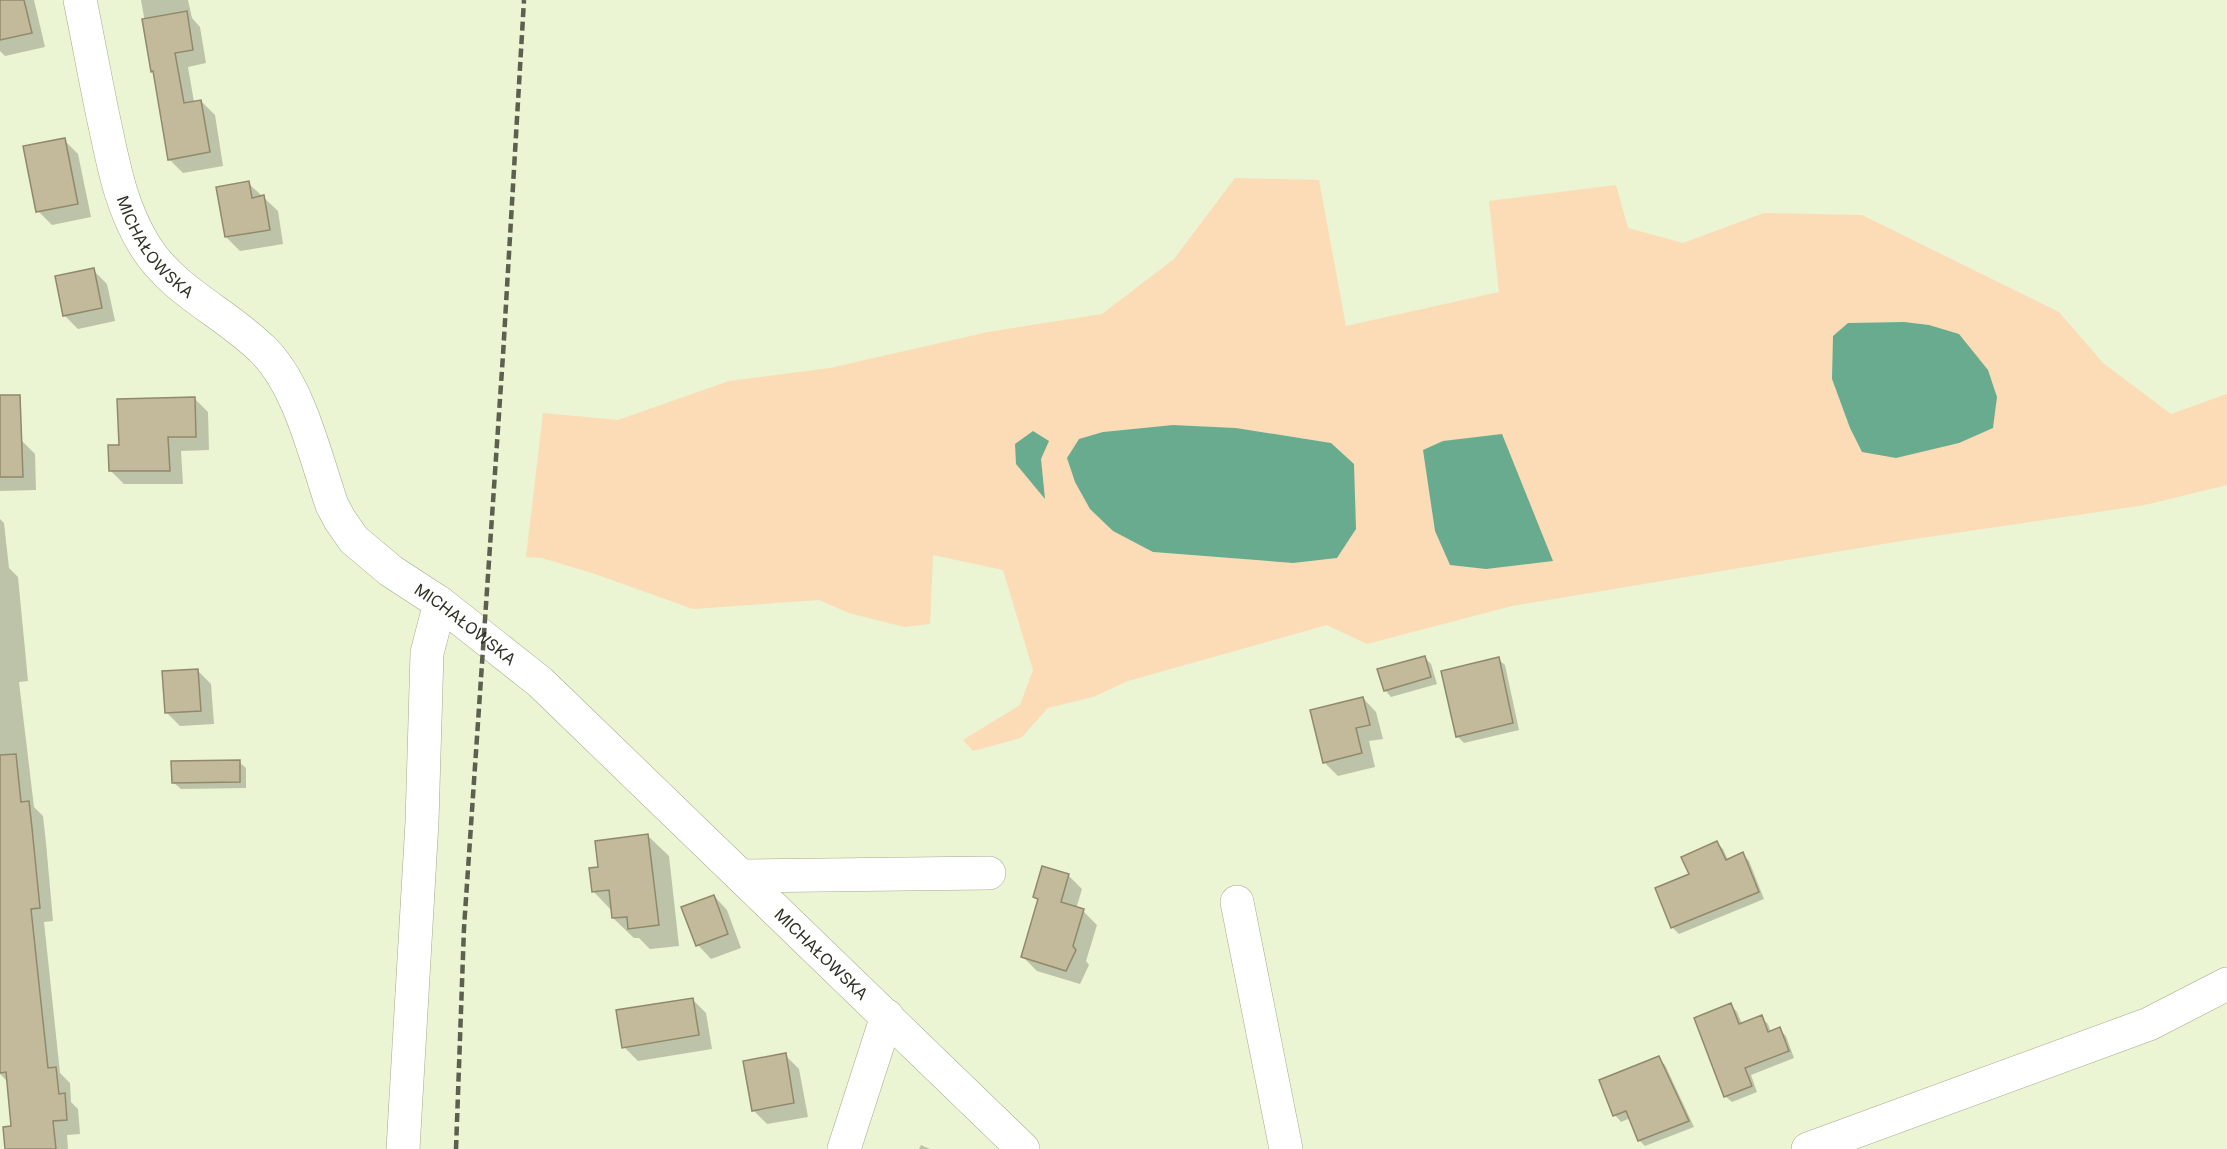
<svg xmlns="http://www.w3.org/2000/svg" width="2227" height="1149" viewBox="0 0 2227 1149" font-family="Inter,sans-serif">
	<style>
		.green { fill: #fbdcb6; fill-rule: evenodd }
		.water { fill: #68ab8f }
		.shadow { fill: #0003 }
		.building { fill: #c2ba9a; stroke: #91896b; stroke-width: 1.5 }
		.lines { fill: none; stroke-linecap: round; stroke-linejoin: round }
		.minor-casing { stroke: #a2aa8a; stroke-width: 34 }
		.minor { stroke: #fff; stroke-width: 33 }
		.rail { stroke: #5c604e; stroke-width: 4.5; stroke-dasharray: 9 4.5; stroke-linecap: butt }
		.labels { text-anchor: middle; stroke-width: 4.5; stroke-linejoin: round; paint-order: stroke }
		.street-label { font-size: 16px; fill: #2e3124; stroke: #fff }
	</style>
	<rect width="100%" height="100%" fill="#ebf4d3"/>
	<path class="green" d="M1235,178L1319,180L1346,326L1499,292L1489,201L1616,185L1628,228L1683,243L1764,213L1862,215L2059,312L2103,363L2171,414L2227,394V485L2145,505L1901,541L1512,606L1367,644L1327,625L1128,681L1093,697L1048,708L1021,738L973,751L963,740L1020,705L1033,670L1003,570L933,555L930,624L904,627L849,613L819,600L693,609L592,573L542,558L526,557L543,413L618,420L729,381L830,368L988,332L1102,314L1174,259ZM1904,322L1862,452L1850,428L1832,379L1849,323ZM1173,425L1236,428L1331,443L1337,558L1293,563L1153,552L1103,432Z"/>
	<g class="water">
		<path d="M1904,322L1929,325L1959,334L1988,370L1997,397L1993,428L1959,443L1896,458L1862,452L1850,428L1832,379L1833,336L1848,323Z"/>
		<path d="M1173,425L1236,428L1331,443L1354,464L1356,529L1337,558L1293,563L1153,552L1113,531L1090,509L1075,482L1067,458L1079,439L1103,432Z"/>
		<path d="M1033,431L1049,441L1041,459L1045,499L1016,464L1015,444Z"/>
		<path d="M1502,434L1553,561L1486,569L1450,565L1435,531L1423,450L1443,441Z"/>
	</g>
	<g class="shadow">
		<path d="M0,0H34L45,47L5,56L0,51Z"/>
		<path d="M141,0H188L192,18L200,27L206,63L188,67L194,102L201,101L215,115L223,166L183,173L169,159Z"/>
		<path d="M64,140L78,154L91,217L52,225L38,211Z"/>
		<path d="M248,183L278,211L283,244L240,251L226,237Z"/>
		<path d="M93,270L107,284L115,321L78,329L64,315Z"/>
		<path d="M194,398L208,412L209,450L181,451L183,484H124L110,470L121,447Z"/>
		<path d="M0,440H21L35,454L36,490L0,491Z"/>
		<path d="M0,519L4,523L9,568L18,577L28,681L19,682L34,807L43,816L46,843L53,921L44,922L60,1073L70,1083L71,1102L78,1109L80,1134L67,1135L68,1149H6L12,1127L9,1083L0,1074Z"/>
		<path d="M1424,657L1431,664L1437,684L1391,697L1385,690Z"/>
		<path d="M1498,659L1505,665L1519,730L1464,743L1457,736Z"/>
		<path d="M197,670L211,684L214,724L180,726L166,712Z"/>
		<path d="M1363,698L1376,712L1383,739L1369,741L1375,767L1338,776L1324,762Z"/>
		<path d="M239,762L246,768V788L181,789L174,783Z"/>
		<path d="M648,836L669,856L679,946L650,949L639,938H634L613,918L612,911L593,891L600,868Z"/>
		<path d="M1717,843L1723,849L1728,860L1743,854L1749,861L1764,899L1679,934L1672,927L1691,875Z"/>
		<path d="M1068,875L1082,889L1076,909L1083,911L1097,925L1086,961L1089,965L1080,984L1037,971L1023,957L1039,901L1035,897Z"/>
		<path d="M714,896L727,910L741,948L711,959L698,945L683,908Z"/>
		<path d="M692,999L706,1013L712,1049L638,1061L624,1047Z"/>
		<path d="M1731,1005L1737,1012L1742,1024L1761,1017L1768,1024L1771,1032L1779,1029L1786,1036L1794,1058L1751,1075L1757,1092L1732,1102L1725,1096Z"/>
		<path d="M785,1055L799,1069L808,1117L767,1124L753,1110Z"/>
		<path d="M1658,1058L1665,1065L1694,1127L1645,1146L1639,1140L1630,1118L1621,1122L1615,1115Z"/>
		<path d="M921,1145L930,1149H919Z"/>
	</g>
	<g class="building">
		<path d="M0,0H24L32,33L0,40Z"/>
		<path d="M187,11L193,50L175,53L184,103L201,100L210,152L168,160L153,71L151,72L142,19Z"/>
		<path d="M65,138L78,204L36,212L23,146Z"/>
		<path d="M249,181L252,198L264,195L270,230L225,237L216,187Z"/>
		<path d="M94,268L102,308L63,316L55,276Z"/>
		<path d="M0,395H20L23,477H0Z"/>
		<path d="M195,397L196,437H168L170,471H109L108,445H119L117,399Z"/>
		<path d="M1425,656L1431,677L1384,691L1377,669Z"/>
		<path d="M1499,657L1513,723L1456,737L1441,671Z"/>
		<path d="M198,669L201,711L165,713L162,671Z"/>
		<path d="M1363,697L1370,725L1356,728L1362,753L1323,763L1310,710Z"/>
		<path d="M16,754L21,802L29,801L32,828L40,908L31,909L48,1068L56,1067L59,1094L65,1093L67,1120L53,1121L56,1149H5L3,1127L11,1126L6,1072L0,1073V755Z"/>
		<path d="M240,760V782L172,783L171,761Z"/>
		<path d="M648,834L659,925L628,929L627,917L612,918L609,890L592,892L589,868L598,867L595,841Z"/>
		<path d="M1717,841L1726,860L1743,852L1759,892L1671,928L1655,888L1689,874L1681,857Z"/>
		<path d="M1042,866L1069,874L1061,902L1084,909L1073,946L1076,950L1066,971L1021,957L1038,899L1033,897Z"/>
		<path d="M714,895L728,934L696,946L681,907Z"/>
		<path d="M693,998L699,1035L622,1048L616,1010Z"/>
		<path d="M1731,1003L1739,1024L1762,1015L1768,1032L1780,1027L1789,1051L1745,1068L1752,1086L1724,1097L1694,1018Z"/>
		<path d="M786,1053L794,1103L752,1111L743,1061Z"/>
		<path d="M1659,1056L1689,1121L1638,1141L1626,1111L1613,1116L1599,1080Z"/>
	</g>
	<g class="lines">
		<g class="minor-casing">
			<g id="minor">
				<path id="s1" d="M80,0C88,39 95,78 103,116C113,162 120,206 145,246C173,291 224,312 261,348C299,383 315,456 332,505L340,520L354,540L391,571L440,603L540,682L1023,1149"/>
				<path d="M742,876L989,873"/>
				<path d="M1237,902L1286,1149"/>
				<path d="M403,1149L422,822L427,653L440,603"/>
				<path d="M844,1149L887,1016"/>
				<path d="M1808,1149L2149,1024L2227,984"/>
			</g>
		</g>
		<use href="#minor" class="minor"/>
		<path class="rail" d="M456,1149L464,928L503,355L524,0"/>
	</g>
	<g class="labels">
		<g class="street-label">
			<text dy="6" stroke="none"><textPath href="#s1" startOffset="262">MICHAŁOWSKA</textPath></text>
			<text dy="6" stroke="none"><textPath href="#s1" startOffset="766">MICHAŁOWSKA</textPath></text>
			<text dy="6" stroke="none"><textPath href="#s1" startOffset="1252">MICHAŁOWSKA</textPath></text>
		</g>
	</g>
</svg>
